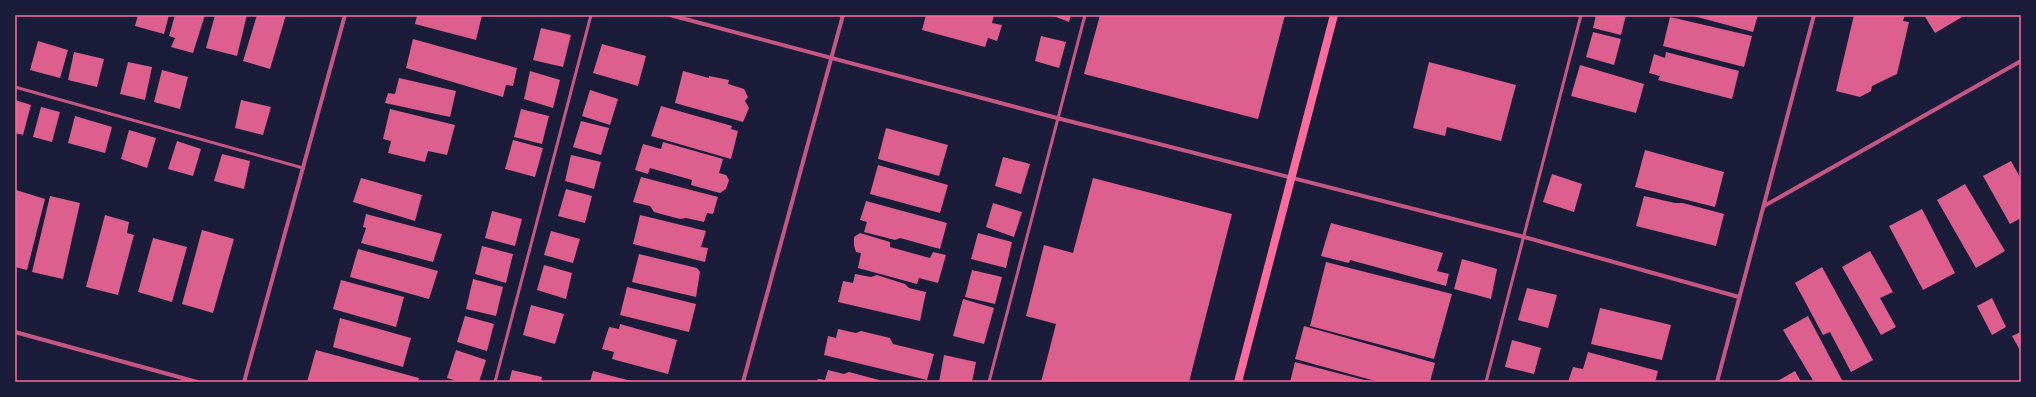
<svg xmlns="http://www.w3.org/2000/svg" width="2036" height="397" viewBox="0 0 2036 397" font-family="'Nunito Sans',sans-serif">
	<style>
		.building { fill: #dd5f8e }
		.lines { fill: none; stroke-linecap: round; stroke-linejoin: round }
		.service { stroke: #c65784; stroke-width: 3 }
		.minor { stroke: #c65784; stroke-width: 4 }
		.secondary { stroke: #ff6b9d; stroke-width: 8 }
		.neatline { fill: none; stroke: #ff6b9d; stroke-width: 1.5 }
	</style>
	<rect width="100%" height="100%" fill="#1b1b3a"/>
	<g class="building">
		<path d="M138,15H169L164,34L135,26Z"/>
		<path d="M175,15H205L193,53L171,47L175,38L169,36Z"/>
		<path d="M215,15H247L237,56L206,48Z"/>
		<path d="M257,15H286L270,69L243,61Z"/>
		<path d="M417,15H482L476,40L415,24Z"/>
		<path d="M926,15H994L992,23L1002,25L997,41L988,38L985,47L922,30Z"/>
		<path d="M1051,15H1071L1069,22Z"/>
		<path d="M1100,15H1285L1258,119L1084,74Z"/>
		<path d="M1596,15H1626L1621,35L1593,28Z"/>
		<path d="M1690,15H1758L1753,32Z"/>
		<path d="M1854,15H1905L1903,21L1909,22L1897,74L1872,86L1871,91L1860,97L1836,91Z"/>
		<path d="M1924,15H1960L1962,17L1935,33Z"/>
		<path d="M1670,17L1752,36L1744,67L1663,46Z"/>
		<path d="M541,28L571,35L563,67L533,60Z"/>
		<path d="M1593,32L1621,39L1614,65L1586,57Z"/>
		<path d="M1041,36L1066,42L1059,68L1035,61Z"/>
		<path d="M413,39L517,68L513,86L506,85L503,97L406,68Z"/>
		<path d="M38,41L68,50L60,78L30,70Z"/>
		<path d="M602,44L646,56L638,86L593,73Z"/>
		<path d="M74,52L104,59L97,87L68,80Z"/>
		<path d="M1666,52L1739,71L1732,99L1658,80L1660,76L1649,73L1654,54L1665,58Z"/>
		<path d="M128,62L152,67L145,100L120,94Z"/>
		<path d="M1429,62L1516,85L1501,141L1447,127L1445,136L1413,128Z"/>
		<path d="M1580,65L1644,84L1636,113L1571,96Z"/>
		<path d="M162,70L188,77L180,109L154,102Z"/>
		<path d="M530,71L560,80L553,108L524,99Z"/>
		<path d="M683,71L709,78V76L729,80L728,84L744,89L748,97L745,101L749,108L743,122L675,103Z"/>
		<path d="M399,78L456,91L450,117L385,103L388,93L395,94Z"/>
		<path d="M590,90L618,99L610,125L582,116Z"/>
		<path d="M15,100L31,105L23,135L15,133Z"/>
		<path d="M241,100L271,107L263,135L235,128Z"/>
		<path d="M661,106L732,126L731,129L738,131L731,159L651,136Z"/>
		<path d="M41,107L60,112L52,142L33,137Z"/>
		<path d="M390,109L455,125L447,155L428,151L425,162L388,153L391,141L383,139Z"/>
		<path d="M521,109L549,116L542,144L514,137Z"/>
		<path d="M75,116L112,127L105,153L68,143Z"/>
		<path d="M581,121L609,128L601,155L573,147Z"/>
		<path d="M886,128L948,145L939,176L878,159Z"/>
		<path d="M129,130L156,138L147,168L121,159Z"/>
		<path d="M513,140L543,148L535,177L505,169Z"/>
		<path d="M177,141L201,149L193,176L168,169Z"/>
		<path d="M663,142L723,159L719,173L726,175L729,180L726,189L720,193L691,185L692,180L650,168L648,174L635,170L643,144L661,149Z"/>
		<path d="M1645,150L1724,172L1715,207L1635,187Z"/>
		<path d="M222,154L250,161L244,189L214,181Z"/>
		<path d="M571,155L601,162L594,189L565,181Z"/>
		<path d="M1003,157L1030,164L1021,194L995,186Z"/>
		<path d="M2011,161L2021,179V218L2010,224L1983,176Z"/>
		<path d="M878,165L948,185L940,213L870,194Z"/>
		<path d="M1552,174L1582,184L1574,212L1543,202Z"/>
		<path d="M641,177L718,197L713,214L707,213L704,222L686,218L680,219L654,212L650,206L633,202Z"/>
		<path d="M361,178L422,195L415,221L353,202Z"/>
		<path d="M1093,178L1232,214L1189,382H1041L1056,324L1026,316L1044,245L1073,253Z"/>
		<path d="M1965,184L2005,251L1976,268L1937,200Z"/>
		<path d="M566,189L592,196L585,223L558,216Z"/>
		<path d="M16,190L45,199L27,270L15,267Z"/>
		<path d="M50,196L80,203L63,279L32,272Z"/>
		<path d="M1644,196L1675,203H1683L1724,214L1716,246L1636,226Z"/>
		<path d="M866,201L947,223L940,249L900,238L895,240L864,232L867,222L860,220Z"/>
		<path d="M993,203L1022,212L1014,237L986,227Z"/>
		<path d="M1922,209L1955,273L1923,290L1889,226Z"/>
		<path d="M492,211L522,219L515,246L485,238Z"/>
		<path d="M366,214L442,234L433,262L361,243L366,228L363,227Z"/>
		<path d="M105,215L129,222L127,233L134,235L118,295L86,287Z"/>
		<path d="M640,215L706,231L701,247L708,248L705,262L633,244Z"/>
		<path d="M1331,223L1443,253L1437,271L1449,274L1446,286L1350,260L1349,263L1321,256Z"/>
		<path d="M202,230L234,239L213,313L182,304Z"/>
		<path d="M551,231L580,239L573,263L544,255Z"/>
		<path d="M860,233L890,242V247L930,258L933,252L946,255L938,283L919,278L917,284L858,268L861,253L856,252L854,246V237Z"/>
		<path d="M978,233L1012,242L1006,268L971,259Z"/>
		<path d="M153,238L187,247L172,302L138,292Z"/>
		<path d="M482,246L513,254L506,283L475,274Z"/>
		<path d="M358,249L438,271L429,299L350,277Z"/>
		<path d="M1870,251L1893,292L1880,298L1896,327L1881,335L1842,267Z"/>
		<path d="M639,254L697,268L700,272L696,297L632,282Z"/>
		<path d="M1462,259L1497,269L1491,299L1454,289Z"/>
		<path d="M1326,262L1452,294L1434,359L1310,326Z"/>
		<path d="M544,265L572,273L566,299L537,290Z"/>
		<path d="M1822,267L1873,360L1851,372L1830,332L1823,335L1795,283Z"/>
		<path d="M972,270L1002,277L995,304L965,297Z"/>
		<path d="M855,274L871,277L877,275L905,284L909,288L926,292L920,321L838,302L843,281L853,283Z"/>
		<path d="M473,279L503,287L496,316L466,309Z"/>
		<path d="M341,280L404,297L396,327L333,309Z"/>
		<path d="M627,287L696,304L689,332L620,315Z"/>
		<path d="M1527,288L1557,295L1548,328L1518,320Z"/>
		<path d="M1992,298L2006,327L1992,335L1977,306Z"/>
		<path d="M963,299L994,308L984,344L953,336Z"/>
		<path d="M531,305L564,314L555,344L523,335Z"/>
		<path d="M1600,308L1671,325L1662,360L1591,344Z"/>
		<path d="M465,316L494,324L487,351L457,342Z"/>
		<path d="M1808,316L1843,382H1814L1783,330Z"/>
		<path d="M340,318L411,338L403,367L333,347Z"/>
		<path d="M620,324L677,340L668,374L612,359L614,352L602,349L609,327L619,329Z"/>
		<path d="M1304,326L1435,363L1430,382H1379L1295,359Z"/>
		<path d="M838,329L856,333L861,331L890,338L893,344L934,354L927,380L824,355L828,336L836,338Z"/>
		<path d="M2021,332V352L2012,336Z"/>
		<path d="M1512,340L1541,348L1534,374L1505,367Z"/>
		<path d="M316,350L419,378L418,382H307Z"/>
		<path d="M456,350L486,360L479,382H460L447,378Z"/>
		<path d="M1588,352L1658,371L1655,382H1568L1573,367L1583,369Z"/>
		<path d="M944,355L976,362L972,382H939Z"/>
		<path d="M1295,362L1368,381V382H1290Z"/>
		<path d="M512,370L542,377L541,382H509Z"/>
		<path d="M828,370L844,374L849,372L879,380L880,382H817L818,379L825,380Z"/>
		<path d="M593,371L631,381V382H590Z"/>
		<path d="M1795,371L1801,382H1776Z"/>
	</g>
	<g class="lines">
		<g class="service">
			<path d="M15,87L303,168"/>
			<path d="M495,382L591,15"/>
			<path d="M989,382L1085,15"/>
			<path d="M1486,382L1581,15"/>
		</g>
		<g class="minor">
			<path d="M670,15L1057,118L1524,237L1739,297"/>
			<path d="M1764,206L2021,61"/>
			<path d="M15,332L197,382"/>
			<path d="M244,382L345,15"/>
			<path d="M743,382L843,15"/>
			<path d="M1717,382L1814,15"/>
		</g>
		<path class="secondary" d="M1238,382L1334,15"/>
	</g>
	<rect width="2036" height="397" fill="none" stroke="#1b1b3a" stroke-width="32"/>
	<rect x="16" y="16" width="2004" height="365" class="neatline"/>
</svg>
